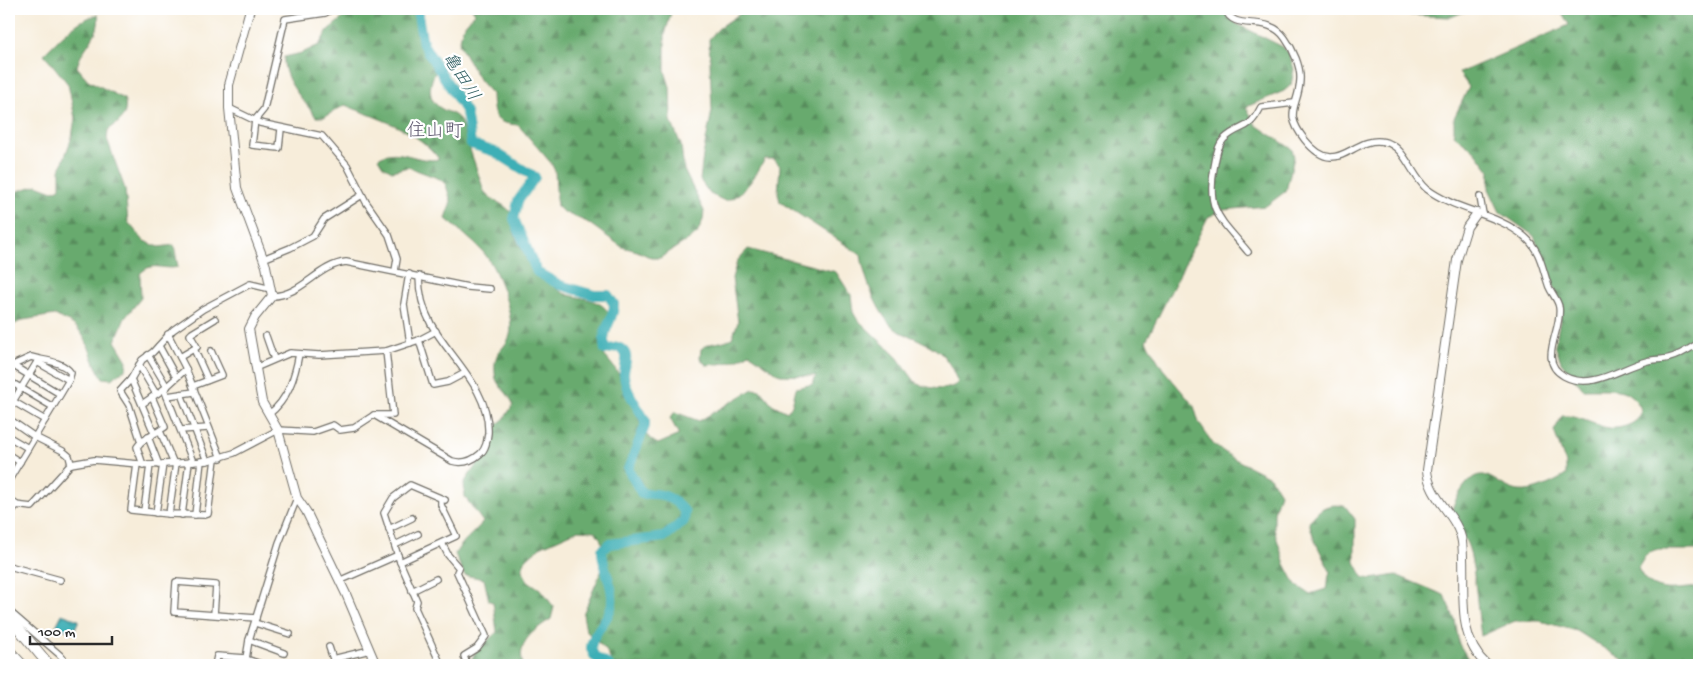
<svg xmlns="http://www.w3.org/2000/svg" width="1708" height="674" viewBox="0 0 1708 674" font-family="'Gochi Hand','Klee One',sans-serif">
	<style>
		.forest { fill: url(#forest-firs); stroke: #4a6a4c }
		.water { fill: url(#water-waves); stroke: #346d70 }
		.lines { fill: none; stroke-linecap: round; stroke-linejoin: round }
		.river { stroke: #3eafb6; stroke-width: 10 }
		.street-casing { stroke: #726f68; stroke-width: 8 }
		.secondary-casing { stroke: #726f68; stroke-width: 10 }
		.highway-casing { stroke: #726f68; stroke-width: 12 }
		.street { stroke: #fff; stroke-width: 5.5 }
		.secondary { stroke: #fff; stroke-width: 8 }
		.highway { stroke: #fff; stroke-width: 10 }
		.labels { text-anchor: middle; stroke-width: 4.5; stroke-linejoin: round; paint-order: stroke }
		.water-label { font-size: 18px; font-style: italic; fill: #336063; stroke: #fff }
		.quarter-label { font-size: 19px; fill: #605b71; stroke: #fff }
	</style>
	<defs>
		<pattern id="forest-firs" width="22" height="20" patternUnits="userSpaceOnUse" patternTransform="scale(1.25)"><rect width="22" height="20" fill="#68aa6e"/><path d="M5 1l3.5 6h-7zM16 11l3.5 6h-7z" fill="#568b5b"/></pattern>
		<pattern id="water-waves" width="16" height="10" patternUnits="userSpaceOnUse" patternTransform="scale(1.25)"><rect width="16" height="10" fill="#3eafb6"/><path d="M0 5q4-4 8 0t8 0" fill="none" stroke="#348f94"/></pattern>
	</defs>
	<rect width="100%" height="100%" fill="#fff"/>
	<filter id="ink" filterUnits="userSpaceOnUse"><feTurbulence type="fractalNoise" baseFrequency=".02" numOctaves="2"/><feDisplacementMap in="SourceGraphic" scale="10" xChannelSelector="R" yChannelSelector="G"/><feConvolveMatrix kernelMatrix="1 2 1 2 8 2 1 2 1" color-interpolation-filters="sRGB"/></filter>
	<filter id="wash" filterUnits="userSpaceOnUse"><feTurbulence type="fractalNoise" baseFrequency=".0096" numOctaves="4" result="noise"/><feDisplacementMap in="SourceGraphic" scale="20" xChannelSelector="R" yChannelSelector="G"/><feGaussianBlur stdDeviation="1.12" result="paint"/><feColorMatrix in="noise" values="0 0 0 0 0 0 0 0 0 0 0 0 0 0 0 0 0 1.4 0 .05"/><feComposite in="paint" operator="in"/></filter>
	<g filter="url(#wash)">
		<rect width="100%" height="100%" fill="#f7edda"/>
		<g class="forest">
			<path d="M354,9H412L421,47L436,70C430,83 426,97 439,107C447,113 454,112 460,120L484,191C490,201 508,204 512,215C514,220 513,226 514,231C519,252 540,276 557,289C571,301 597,294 609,313C615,323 606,344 603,354C614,366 623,379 630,394C638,411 638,434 658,444L679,435L670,418L675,412L699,421L753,389L761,390L772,404L787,412L792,405L796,388L813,384L816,376L780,375L749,353C736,363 722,364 706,365L700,358L701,349C710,341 721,344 732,338L738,322L732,278L737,261L748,249L836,272L851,295L853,312L857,319L897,357L917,384C932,388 945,393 958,383C948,356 940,350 915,338C908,335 900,333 894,328C877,313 864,277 861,255L780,202L778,193L780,166L774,159H765C755,176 745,195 725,201L710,194L700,180L703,155L712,111L709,39L720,27L747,9H1223L1237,24L1283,47L1289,53L1294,69L1291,85L1284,91L1246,107L1256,125L1292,149L1294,157L1286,191L1266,206L1223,210L1208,217L1146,341L1163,369L1194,406L1199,423L1213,444L1233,458L1270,477L1280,493L1274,512V529L1284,562L1296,585L1310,594L1326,589L1330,571L1314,539L1309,522C1320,508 1326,503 1345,506L1355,519V562L1363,577L1371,579L1396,575L1444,595L1455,620L1459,644L1472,665H613L606,650L586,631L583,614L607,558L600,538L595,531L578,530L540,547L524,561L522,570L528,581L540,589L554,607L551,619C534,630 516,642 523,665H472L470,662L476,651L497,632L493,602L489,601L484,579L464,575L455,554C462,541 473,534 483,522L465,497L464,483L477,464L489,454L496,425L504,419L513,405C510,392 495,387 495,373C493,349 505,351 510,335C515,316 497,267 483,252C472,240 458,229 446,219L451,201L446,185L440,179L408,167L392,171L383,166L378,158C398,145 419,164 439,159C417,129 378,119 345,105L324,117H316C303,99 282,80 284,57L302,53L319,45L328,30Z"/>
			<path d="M472,9H672L665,35V71L670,87L671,121L681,145L684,170L704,211L703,220L697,234L660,258H652L637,251L622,247L587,222L563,212L557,206L555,171L551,163L518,125C494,123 493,118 492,94L480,81L459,44L463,27L475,13Z"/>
			<path d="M1376,9H1471L1451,17L1383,14Z"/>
			<path d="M1560,9L1699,10V550H1654L1646,555L1638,568C1651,596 1673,589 1699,587V665H1630L1577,631L1540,621H1515L1481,636C1477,610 1476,574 1469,549C1466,537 1454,527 1452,515C1451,507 1457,497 1461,491C1483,457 1494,487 1519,491C1532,493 1555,482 1566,475V464L1554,431L1562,416C1580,414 1601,431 1617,428C1633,426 1651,415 1634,399C1632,397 1628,393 1625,392C1617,388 1593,389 1583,389L1561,362L1555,345L1562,310L1534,236L1500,212L1489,189L1490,171L1475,151L1454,135V118L1469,87L1459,73L1569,25Z"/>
			<path d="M98,15C102,35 81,47 77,67L88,80L124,99C129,115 120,122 108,130L107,139L125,189L128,222L144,241L159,247L174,245L178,267C163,271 152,260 140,274L141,298L125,318L115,341L127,361L126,369L111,379L103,378C91,363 91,341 76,327C71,322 62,319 55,315L23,320L9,327V194L37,185L53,191L60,188V170L72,137L75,118L68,84L44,54C60,39 76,19 98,15Z"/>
		</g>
		<path class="water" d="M62,614L79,620L73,633L56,626Z"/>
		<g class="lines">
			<path class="river" d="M417,9L423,44L466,112L471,144L495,152L535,177L518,201L514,219L537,272L560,285L594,295H608L614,304C614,323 600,328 605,350L618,347C632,354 624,363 624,374C624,389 638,407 645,420V426L628,469L642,494C662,493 673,496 685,512L684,521L664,537L609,544L602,550C602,569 614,584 612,603C610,620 591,633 591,649L595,657L609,665"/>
		</g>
	</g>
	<g filter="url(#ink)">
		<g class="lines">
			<g class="street-casing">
				<g id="street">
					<path d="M1225,9C1234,34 1267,12 1285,38C1293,49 1301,67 1300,80C1299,107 1282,111 1305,140C1338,181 1352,134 1385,142C1405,146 1412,177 1427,189C1456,211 1497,213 1525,237C1541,251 1542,268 1549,287C1552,294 1558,300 1559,307C1563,330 1536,361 1564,376C1592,391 1620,368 1647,361C1654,359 1662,360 1669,358C1679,356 1691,348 1699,343"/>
					<path d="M229,108L260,123L322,136L347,165L366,202L389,235L397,259L395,271"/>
					<path d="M281,129L279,148L252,145L255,120L264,109L285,19L325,13L332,9"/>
					<path d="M1480,197L1483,214"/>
					<path d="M1248,252C1221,219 1206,212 1214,168C1216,158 1217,146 1224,139C1241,123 1248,133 1261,107L1294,103"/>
					<path d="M263,259L290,248L313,236L324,219L362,195"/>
					<path d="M409,274L404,304L410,343"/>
					<path d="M272,296C301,296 318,265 346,262L468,287L490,289"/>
					<path d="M168,334L186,369L221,458"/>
					<path d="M266,336L274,359"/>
					<path d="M419,340L433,385L448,382L465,373"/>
					<path d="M159,346L176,377"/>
					<path d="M194,349L208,380"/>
					<path d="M148,355L167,387"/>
					<path d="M180,357L197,347L190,335L192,333L215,319"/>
					<path d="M39,359C50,361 64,363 71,373L69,380"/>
					<path d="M12,365L60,394"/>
					<path d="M139,365L156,394"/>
					<path d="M11,366L31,357L39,359L37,362"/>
					<path d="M255,368L290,353L319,355L386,351L419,340L436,331"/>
					<path d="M131,379L154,433"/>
					<path d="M9,381L53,407"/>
					<path d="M193,386L222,375L211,351"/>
					<path d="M164,389L193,462"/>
					<path d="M181,394L207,461"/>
					<path d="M167,396L194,392"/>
					<path d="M9,399L45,420"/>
					<path d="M142,404L164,389L186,369"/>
					<path d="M9,408L37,362L69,380L9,480"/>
					<path d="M269,414C288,400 295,376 299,354"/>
					<path d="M374,415H393L386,351"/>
					<path d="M9,419L35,437L63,451L69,456L71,464L94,460L150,465L207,461L234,453L278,430L313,432L333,425L340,430L354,428L374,415L452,461C462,464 472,461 480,454C486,449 487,441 488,433C490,390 451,359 431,324C423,309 419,293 419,276"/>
					<path d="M181,430L208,428"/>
					<path d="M160,431L174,464"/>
					<path d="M9,437L28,448"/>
					<path d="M148,437L159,465"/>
					<path d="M141,442L129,405L120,391L131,379L142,360L153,352L173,330L203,309L250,284L271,289"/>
					<path d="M9,455L20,462"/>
					<path d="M137,464L131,510L169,514L205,515L208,514L215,459"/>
					<path d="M143,465L137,447L141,442L165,427L152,397"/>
					<path d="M15,505L32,507L71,464"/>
					<path d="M144,511L150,465"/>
					<path d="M156,513L163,464"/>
					<path d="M169,514L176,463"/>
					<path d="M182,515L189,462"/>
					<path d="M195,515L201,461"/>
					<path d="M389,529L412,518"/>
					<path d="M442,543L448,555L459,568L457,572L486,636L477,648L464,656L467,665"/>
					<path d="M395,545L418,534"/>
					<path d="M400,562L456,536L441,505V499"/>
					<path d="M9,566L60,580"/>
					<path d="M339,581L398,555"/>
					<path d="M412,591L436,579"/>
					<path d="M9,611L60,655L68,665"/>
					<path d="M214,615L216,585L176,582L174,612L256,618"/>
					<path d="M255,623L290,634"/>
					<path d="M249,640L284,653"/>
					<path d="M329,647L333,659L370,650"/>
					<path d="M246,659L264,665"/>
					<path d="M215,665L217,656L246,658"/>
					<path d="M245,665L249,640L279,543L297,498"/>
					<path d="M441,665L415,608L417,601L400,562L384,513L393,498L410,485L445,500"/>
				</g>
			</g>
			<g class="secondary-casing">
				<g id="secondary">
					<path d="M250,9L229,85V108L237,188L266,266L272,296L255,317L249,329L262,402L278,430L297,498L306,511L346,594L376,665"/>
					<path d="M1477,213L1467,227L1457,260L1427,470C1429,499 1458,515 1462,542C1467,583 1453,635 1487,665"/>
					<path d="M9,501L15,505L9,514"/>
				</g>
			</g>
			<g class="highway-casing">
				<g id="highway">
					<path d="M9,617L49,665"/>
					<path d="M9,651L22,665"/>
				</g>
			</g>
			<use href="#street" class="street"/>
			<use href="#secondary" class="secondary"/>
			<use href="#highway" class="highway"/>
		</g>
	</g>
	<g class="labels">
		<g class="water-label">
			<text transform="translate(462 76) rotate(58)" y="6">亀田川</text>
		</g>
		<g class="quarter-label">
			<text x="435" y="136">住山町</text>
		</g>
	</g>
	<rect width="1708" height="674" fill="none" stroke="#fff" stroke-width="30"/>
	<path d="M30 636v8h82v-8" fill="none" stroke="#2b2b2b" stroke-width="2.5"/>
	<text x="38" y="636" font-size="15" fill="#2b2b2b" stroke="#ffffff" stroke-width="4" paint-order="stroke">100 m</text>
</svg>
